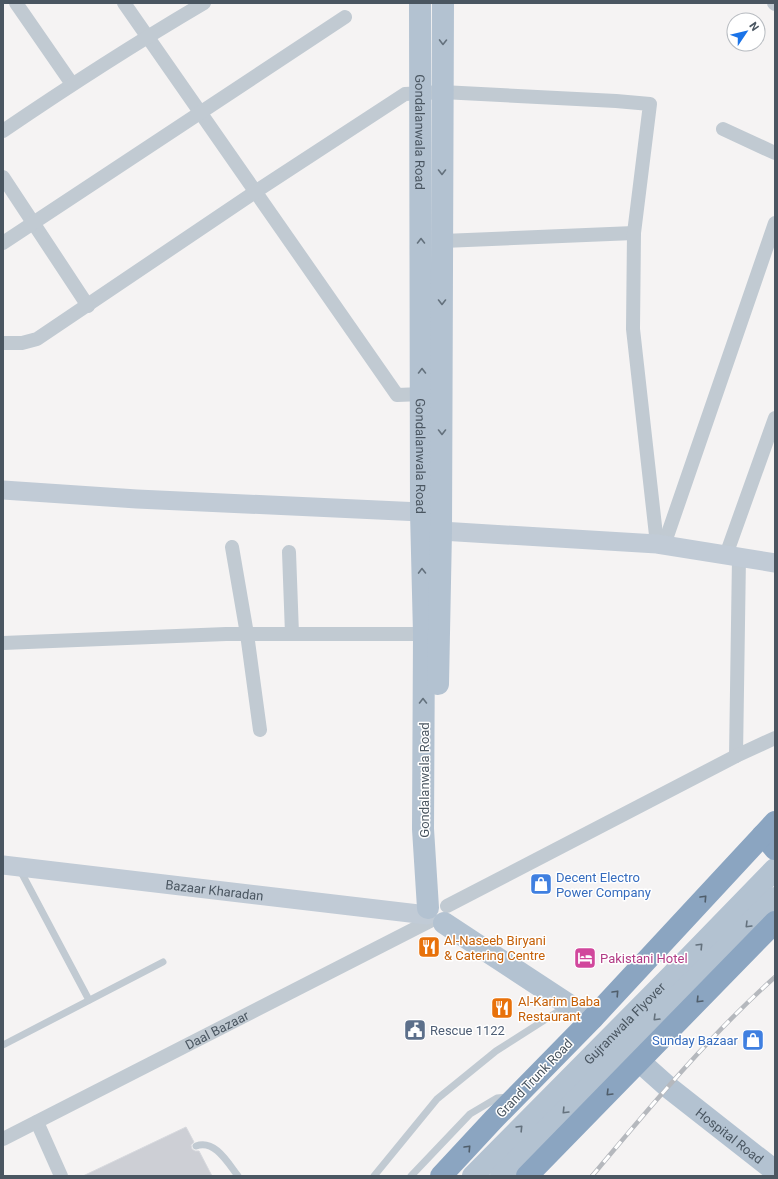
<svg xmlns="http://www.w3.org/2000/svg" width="778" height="1179" viewBox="0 0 778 1179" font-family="Roboto,sans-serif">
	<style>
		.building { fill: #cdcfd5; stroke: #d7d9de }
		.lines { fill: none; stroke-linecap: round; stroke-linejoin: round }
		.lane { stroke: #c1cad2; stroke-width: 7 }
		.street { stroke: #c1cad2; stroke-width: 14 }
		.secondary { stroke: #c1cbd6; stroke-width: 19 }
		.primary { stroke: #b3c2d1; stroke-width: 22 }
		.highway { stroke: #8ba5c1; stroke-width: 22 }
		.rail-casing { stroke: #b5b8bd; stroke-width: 4.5 }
		.rail { stroke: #fff; stroke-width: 3; stroke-dasharray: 9; stroke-linecap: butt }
		.oneway { stroke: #64717d }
		.oneway2 { stroke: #505e6b }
		.labels { text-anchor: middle; stroke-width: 3; stroke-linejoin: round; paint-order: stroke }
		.street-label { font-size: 13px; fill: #4a5661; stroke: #fff }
		.shop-label { font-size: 13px; fill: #366cbe; stroke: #fff; text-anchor: start }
		.food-label { font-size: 13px; fill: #c56008; stroke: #fff; text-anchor: start }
		.hotel-label { font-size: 13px; fill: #b23c85; stroke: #fff; text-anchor: start }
		.service-label { font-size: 13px; fill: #4e5e75; stroke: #fff; text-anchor: start }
	</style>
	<rect width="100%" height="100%" fill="#f5f3f3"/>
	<path class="building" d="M186,1127L194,1142L191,1145L192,1149L195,1151H199L212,1176H83Z"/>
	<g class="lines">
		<g class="lane">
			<path d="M20,870L89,1000"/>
			<path d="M3,1045L163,962"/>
			<path d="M196,1146C215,1139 228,1163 238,1176"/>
			<path d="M374,1176L437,1099L496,1051L565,1007"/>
			<path d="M411,1176L470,1114L497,1098L508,1097"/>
		</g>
		<g class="street">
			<path d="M16,3L72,84"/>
			<path d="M124,3L397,395L422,394"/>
			<path d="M774,3L775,4"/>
			<path d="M723,129L775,153"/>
			<path d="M3,131C69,86 136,43 204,3"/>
			<path d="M3,177L88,306"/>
			<path d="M443,241L634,233"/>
			<path d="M3,243L345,17"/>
			<path d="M3,343H22L37,339L255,192L405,94L442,92L616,101L650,104L634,233L633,329L657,544"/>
			<path d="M664,545L775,223"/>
			<path d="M232,547L247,634L260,730"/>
			<path d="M289,552L292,634"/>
			<path d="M726,555L775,418"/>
			<path d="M3,643L226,634H424"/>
			<path d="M736,756L739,557"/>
			<path d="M447,906L736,756L775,738"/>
			<path d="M37,1122L61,1176"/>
			<path id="s1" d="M3,1139L430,921"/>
		</g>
		<g class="secondary">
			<path d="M3,490L137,499L421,512L441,531L657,544L775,563"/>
			<path id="s2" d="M3,865L427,915"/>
		</g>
		<g class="primary">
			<path id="s3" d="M420,3L421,512L424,634L423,829L428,908"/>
			<path d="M438,684L441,531L443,3"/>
			<path d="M444,923L569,1005L593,1018"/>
			<path id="s4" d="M640,1062L668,1087L775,1171"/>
			<path id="s5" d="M473,1176L671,976L775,869"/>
			<path d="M501,1176L775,898"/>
		</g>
		<g class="highway">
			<path d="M763,835L775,849"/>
			<path d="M441,1176L493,1120L593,1018L775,822"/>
			<path d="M527,1176L775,922"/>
		</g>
		<g class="rail-casing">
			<path id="rail" d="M592,1176C650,1107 708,1037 775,977"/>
		</g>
		<use href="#rail" class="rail"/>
	</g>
	<defs><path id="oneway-chevron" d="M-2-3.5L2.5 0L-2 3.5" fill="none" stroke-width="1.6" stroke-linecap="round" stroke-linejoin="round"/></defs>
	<g class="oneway">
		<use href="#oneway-chevron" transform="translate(443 42) rotate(91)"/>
		<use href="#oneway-chevron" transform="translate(442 172) rotate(90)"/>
		<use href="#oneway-chevron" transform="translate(421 241) rotate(-90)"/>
		<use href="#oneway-chevron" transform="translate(442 302) rotate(90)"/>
		<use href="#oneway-chevron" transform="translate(422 371) rotate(-90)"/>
		<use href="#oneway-chevron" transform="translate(442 432) rotate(90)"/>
		<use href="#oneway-chevron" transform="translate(422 571) rotate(-91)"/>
		<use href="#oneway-chevron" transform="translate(423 701) rotate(-90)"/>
		<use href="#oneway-chevron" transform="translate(748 925) rotate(135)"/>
		<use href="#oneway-chevron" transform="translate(700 946) rotate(-46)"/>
		<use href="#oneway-chevron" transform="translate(656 1018) rotate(135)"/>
		<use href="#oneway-chevron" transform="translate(565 1111) rotate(134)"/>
		<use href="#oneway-chevron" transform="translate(520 1128) rotate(-46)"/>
	</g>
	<g class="oneway2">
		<use href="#oneway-chevron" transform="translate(704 898) rotate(-47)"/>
		<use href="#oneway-chevron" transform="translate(616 993) rotate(-47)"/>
		<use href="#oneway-chevron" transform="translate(699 1000) rotate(134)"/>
		<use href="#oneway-chevron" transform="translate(609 1093) rotate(135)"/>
		<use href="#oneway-chevron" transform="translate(468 1148) rotate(-47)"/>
	</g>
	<defs>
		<g id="shop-square" transform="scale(1.15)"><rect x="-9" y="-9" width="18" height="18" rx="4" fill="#3f7fe0" stroke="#fff"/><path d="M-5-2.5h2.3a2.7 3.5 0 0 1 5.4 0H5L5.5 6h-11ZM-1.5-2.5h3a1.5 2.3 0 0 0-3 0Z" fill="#fff"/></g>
		<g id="restaurant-square" transform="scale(1.15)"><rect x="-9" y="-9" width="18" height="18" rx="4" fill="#e8710a" stroke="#fff"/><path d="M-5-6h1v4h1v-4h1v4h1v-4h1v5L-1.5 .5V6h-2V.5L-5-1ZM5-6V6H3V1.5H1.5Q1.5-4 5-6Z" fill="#fff"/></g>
		<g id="hotel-square" transform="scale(1.15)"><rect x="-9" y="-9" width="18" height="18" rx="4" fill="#d1479c" stroke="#fff"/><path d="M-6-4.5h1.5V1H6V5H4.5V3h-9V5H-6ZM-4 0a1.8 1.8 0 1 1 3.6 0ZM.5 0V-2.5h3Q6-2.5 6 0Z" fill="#fff"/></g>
		<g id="civic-square" transform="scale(1.15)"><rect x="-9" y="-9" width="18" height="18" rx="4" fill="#5c6f8a" stroke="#fff"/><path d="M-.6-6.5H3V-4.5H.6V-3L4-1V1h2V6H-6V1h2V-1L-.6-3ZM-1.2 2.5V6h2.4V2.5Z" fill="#fff"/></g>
	</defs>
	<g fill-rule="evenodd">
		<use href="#shop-square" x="541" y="884"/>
		<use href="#restaurant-square" x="429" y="947"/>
		<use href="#hotel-square" x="585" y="958"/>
		<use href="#restaurant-square" x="502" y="1008"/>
		<use href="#civic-square" x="415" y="1030"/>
		<use href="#shop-square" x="753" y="1040"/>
	</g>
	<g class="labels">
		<g class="street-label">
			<text dy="5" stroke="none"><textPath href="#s3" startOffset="129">Gondalanwala Road</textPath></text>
			<text dy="5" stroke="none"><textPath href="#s3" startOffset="453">Gondalanwala Road</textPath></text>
			<text transform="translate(424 780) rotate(-90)" y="5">Gondalanwala Road</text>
			<text dy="5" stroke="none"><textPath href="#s2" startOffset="213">Bazaar Kharadan</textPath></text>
			<text dy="5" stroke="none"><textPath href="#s5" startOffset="215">Gujranwala Flyover</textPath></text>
			<text dy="5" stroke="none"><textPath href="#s1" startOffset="240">Daal Bazaar</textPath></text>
			<text transform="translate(534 1078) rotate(-46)" y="5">Grand Trunk Road</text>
			<text dy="5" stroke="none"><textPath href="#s4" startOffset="116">Hospital Road</textPath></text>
		</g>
		<g class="shop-label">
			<text x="556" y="882">Decent Electro<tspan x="556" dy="15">Power Company</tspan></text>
			<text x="738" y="1045" text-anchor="end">Sunday Bazaar</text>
		</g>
		<g class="food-label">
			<text x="444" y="945">Al-Naseeb Biryani<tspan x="444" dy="15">&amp; Catering Centre</tspan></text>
			<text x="518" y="1006">Al-Karim Baba<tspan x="518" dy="15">Restaurant</tspan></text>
		</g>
		<g class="hotel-label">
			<text x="600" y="963">Pakistani Hotel</text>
		</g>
		<g class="service-label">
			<text x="430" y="1035">Rescue 1122</text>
		</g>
	</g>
	<rect width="778" height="1179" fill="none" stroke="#4a5661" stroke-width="8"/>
	<g transform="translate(746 32) rotate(55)"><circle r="19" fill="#ffffff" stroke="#b7bbc0"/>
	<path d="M0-3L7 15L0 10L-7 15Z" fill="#1a73e8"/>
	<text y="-6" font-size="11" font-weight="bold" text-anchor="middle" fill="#4a5661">N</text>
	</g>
</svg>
